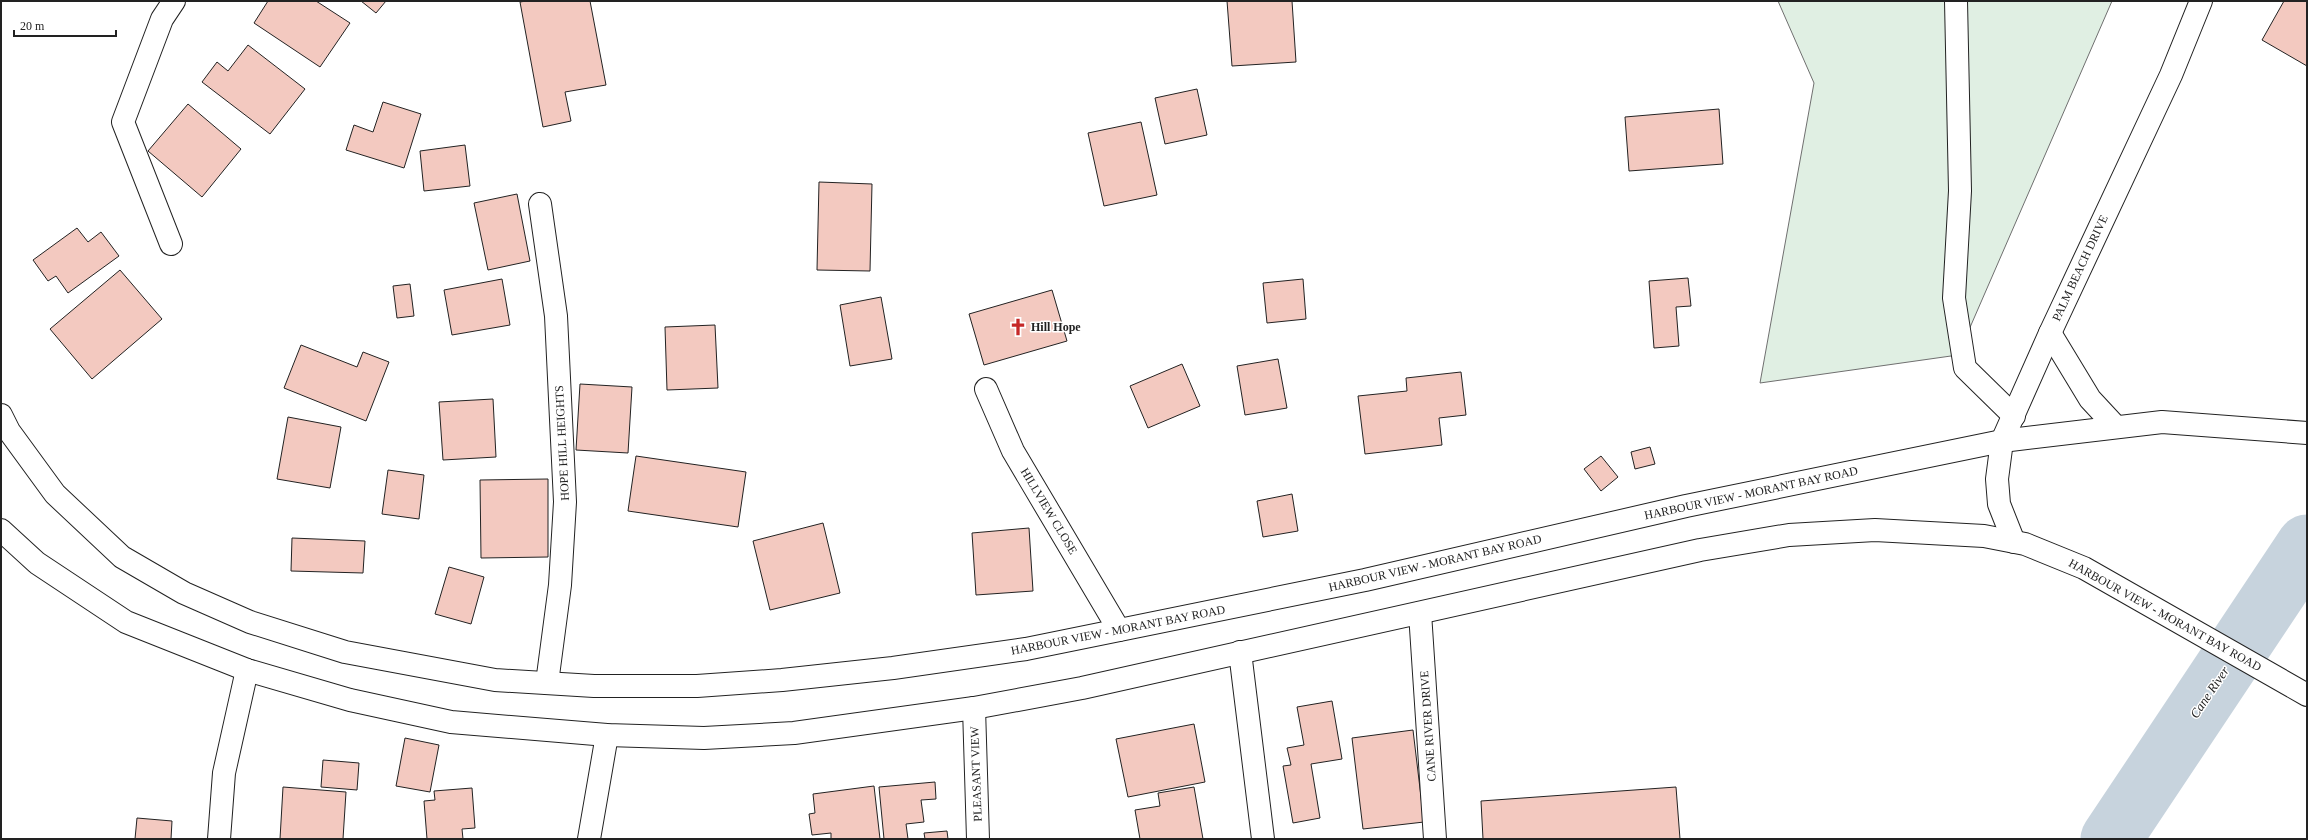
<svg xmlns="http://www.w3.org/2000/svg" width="2308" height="840" viewBox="0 0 2308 840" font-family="'Times New Roman',serif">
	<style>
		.green { fill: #e0efe3; stroke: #6f6f6f }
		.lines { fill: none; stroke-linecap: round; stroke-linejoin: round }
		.river { stroke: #c7d3dd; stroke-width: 61 }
		.building { fill: #f3c9c0; stroke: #222 }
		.minor-casing { stroke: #222; stroke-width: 24 }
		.highway-casing { stroke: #222; stroke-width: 24 }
		.minor { stroke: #fff; stroke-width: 22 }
		.highway { stroke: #fff; stroke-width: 22 }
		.labels { text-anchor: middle; stroke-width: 3; stroke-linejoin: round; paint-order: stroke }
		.street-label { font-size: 12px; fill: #222; stroke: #fff }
		.poi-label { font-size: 12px; font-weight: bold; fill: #222; stroke: #fff; text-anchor: start }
		.water-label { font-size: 13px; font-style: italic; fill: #222; stroke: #fff }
	</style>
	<rect width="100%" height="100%" fill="#fff"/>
	<path class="green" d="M1778,1H2112L1958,355L1760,383L1814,83Z"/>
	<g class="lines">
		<path class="river" d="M2111,839L2307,545"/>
	</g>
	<g class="building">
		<path d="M268,1H316L350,23L320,67L254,23Z"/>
		<path d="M361,1H386L376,13Z"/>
		<path d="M526,1H590L606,85L565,92L571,121L543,127L520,2Z"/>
		<path d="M1227,1H1292L1296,62L1232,66Z"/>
		<path d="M2284,1H2307V66L2262,40Z"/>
		<path d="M248,45L305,89L270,134L202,82L217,62L228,71Z"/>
		<path d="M1197,89L1207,135L1165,144L1155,98Z"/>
		<path d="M383,102L421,114L404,168L346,150L354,125L373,132Z"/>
		<path d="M188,104L241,149L202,197L148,151Z"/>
		<path d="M1719,109L1723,164L1629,171L1625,117Z"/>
		<path d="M1141,122L1157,195L1104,206L1088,133Z"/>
		<path d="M465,145L470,186L424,191L420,151Z"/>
		<path d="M819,182L872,184L870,271L817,270Z"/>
		<path d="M517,194L530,261L488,270L474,203Z"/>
		<path d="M77,228L88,242L101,232L119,256L68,293L56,276L48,281L33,260Z"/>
		<path d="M120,270L162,319L92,379L50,329Z"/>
		<path d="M1688,278L1691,306L1676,307L1679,346L1654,348L1649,281Z"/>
		<path d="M502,279L510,325L452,335L444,290Z"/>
		<path d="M1303,279L1306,319L1267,323L1263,283Z"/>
		<path d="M410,284L414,316L397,318L393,286Z"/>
		<path d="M1052,290L1067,341L984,365L969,314Z"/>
		<path d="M881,297L892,359L850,366L840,305Z"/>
		<path d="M715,325L718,388L667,390L665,327Z"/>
		<path d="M301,345L357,367L363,352L389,362L366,421L284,388Z"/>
		<path d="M1278,359L1287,408L1245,415L1237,366Z"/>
		<path d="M1182,364L1200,406L1148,428L1130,386Z"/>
		<path d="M1461,372L1466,415L1439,418L1442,445L1365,454L1358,396L1407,391L1406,378Z"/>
		<path d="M580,384L632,387L628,453L576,450Z"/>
		<path d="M493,399L496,457L443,460L439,402Z"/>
		<path d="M288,417L341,427L330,488L277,479Z"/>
		<path d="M1650,447L1655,464L1635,469L1631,452Z"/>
		<path d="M636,456L746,472L738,527L628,511Z"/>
		<path d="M1601,456L1618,477L1601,491L1584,469Z"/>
		<path d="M388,470L424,475L419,519L382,514Z"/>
		<path d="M548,479V557L481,558L480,480Z"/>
		<path d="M1292,494L1298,531L1263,537L1257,501Z"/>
		<path d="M823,523L840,593L770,610L753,541Z"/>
		<path d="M1029,528L1033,591L976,595L972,533Z"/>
		<path d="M292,538L365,541L363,573L291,571Z"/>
		<path d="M449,567L484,577L471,624L435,614Z"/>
		<path d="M1332,701L1342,759L1311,764L1320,818L1293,823L1283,766L1291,765L1287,748L1304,745L1297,707Z"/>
		<path d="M1194,724L1205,782L1128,797L1116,739Z"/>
		<path d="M1413,730L1424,822L1363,829L1352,738Z"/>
		<path d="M405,738L439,745L430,792L396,786Z"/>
		<path d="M323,760L359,763L357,790L321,787Z"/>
		<path d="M935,782L936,799L921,800L924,822L906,824L908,839H884L879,787Z"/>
		<path d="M874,786L880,839H831V833L812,835L809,814L815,813L813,794Z"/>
		<path d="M283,787L346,792L343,839H280Z"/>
		<path d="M1194,787L1203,839H1140L1135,810L1160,806L1158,793Z"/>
		<path d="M1676,787L1680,839H1483L1481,801Z"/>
		<path d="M472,788L475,828L462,829L463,839H427L424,801L435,800L434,791Z"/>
		<path d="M137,818L172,821L171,839H135Z"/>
		<path d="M947,831L948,839H925L924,833Z"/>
	</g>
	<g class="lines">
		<g class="minor-casing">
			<g id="minor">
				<path d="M1956,1L1960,191L1954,298L1965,368L2014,416"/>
				<path d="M540,204L556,316L565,502L560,585L547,683"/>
				<path d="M171,244L123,122L162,19L174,1"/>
				<path d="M2050,333L2090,399L2116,427"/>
				<path d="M986,389L1013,451L1119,630"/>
				<path d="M2014,542L1999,504L1997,479L2002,441L2050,333L2171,75L2201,1"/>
				<path d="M1420,613L1435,839"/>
				<path d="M1240,652L1263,839"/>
				<path d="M974,708L978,839"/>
				<path d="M219,839L224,773L247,670"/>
				<path d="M589,839L607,735"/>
			</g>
		</g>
		<g class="highway-casing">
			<g id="highway">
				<path d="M1,415L9,431L55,494L122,557L184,593L250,622L345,652L495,680L594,686H697L782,680L893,668L1026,649L1365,580L1686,506L2002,441L2162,422L2307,433"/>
				<path d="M1,530L37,563L126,622L247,670L350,700L451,722L607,735L704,738L794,733L974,708L1082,688L1700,550L1789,535L1875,530L1984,536L2025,544L2084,568L2307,695"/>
			</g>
		</g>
		<use href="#minor" class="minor"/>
		<use href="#highway" class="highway"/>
	</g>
	<defs>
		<g id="church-bare" transform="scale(1.38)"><path d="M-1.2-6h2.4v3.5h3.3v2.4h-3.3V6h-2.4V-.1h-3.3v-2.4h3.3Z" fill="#c62828" stroke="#fff" stroke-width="2.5" paint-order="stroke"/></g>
	</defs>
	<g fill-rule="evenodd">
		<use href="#church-bare" x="1018" y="327"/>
	</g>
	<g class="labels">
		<g class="street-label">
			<text transform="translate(2080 268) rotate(-65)" y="4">PALM BEACH DRIVE</text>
			<text transform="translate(562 443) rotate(-93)" y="4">HOPE HILL HEIGHTS</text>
			<text transform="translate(1751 493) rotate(-12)" y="4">HARBOUR VIEW - MORANT BAY ROAD</text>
			<text transform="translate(1049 511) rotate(59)" y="4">HILLVIEW CLOSE</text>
			<text transform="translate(1435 563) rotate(-13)" y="4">HARBOUR VIEW - MORANT BAY ROAD</text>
			<text transform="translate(2165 615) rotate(29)" y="4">HARBOUR VIEW - MORANT BAY ROAD</text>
			<text transform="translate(1118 630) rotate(-11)" y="4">HARBOUR VIEW - MORANT BAY ROAD</text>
			<text transform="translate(1428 726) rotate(-94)" y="4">CANE RIVER DRIVE</text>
			<text transform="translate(976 774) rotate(-92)" y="4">PLEASANT VIEW</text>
		</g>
		<g class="poi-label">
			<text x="1031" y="331">Hill Hope</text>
		</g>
		<g class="water-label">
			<text transform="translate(2209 692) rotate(-56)" y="5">Cane River</text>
		</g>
	</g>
	<rect width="2308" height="840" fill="none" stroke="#222222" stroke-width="4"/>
	<path d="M14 30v6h102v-6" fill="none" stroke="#222222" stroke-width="2"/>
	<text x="20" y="30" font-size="12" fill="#222222" stroke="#ffffff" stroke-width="3" paint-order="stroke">20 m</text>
</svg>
